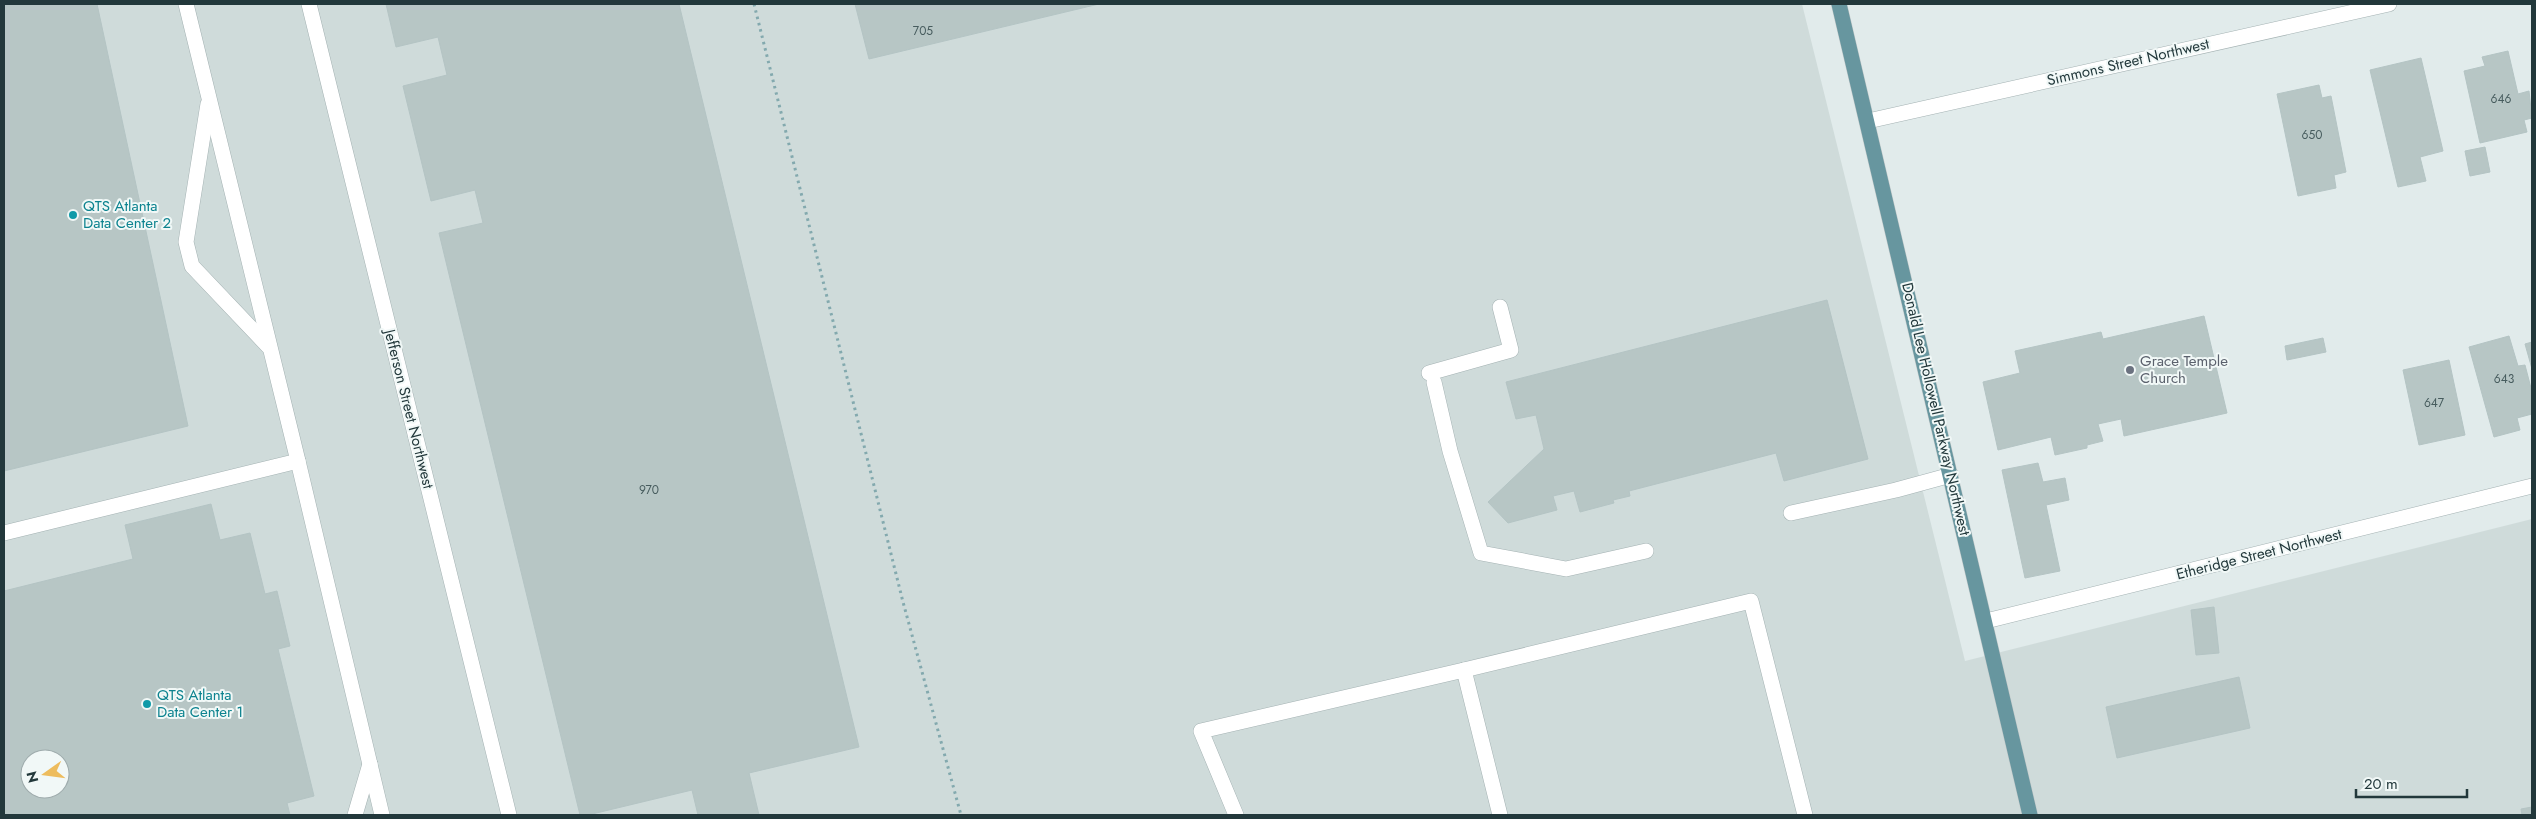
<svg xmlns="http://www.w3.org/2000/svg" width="2536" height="819" viewBox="0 0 2536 819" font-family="Jost,sans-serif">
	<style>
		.built { fill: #cfdbda; fill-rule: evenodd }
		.building { fill: #b7c6c5; stroke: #b4c4c4; fill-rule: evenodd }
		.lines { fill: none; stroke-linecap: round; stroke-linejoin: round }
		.service-casing { stroke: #a4b2b3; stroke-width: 16 }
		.minor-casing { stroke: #a4b2b3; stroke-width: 16 }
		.primary-casing { stroke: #c1c7c8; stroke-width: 16 }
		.path { stroke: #83a9ae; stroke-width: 3; stroke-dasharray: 2.5 4; stroke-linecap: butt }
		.service { stroke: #fff; stroke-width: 15 }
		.minor { stroke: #fff; stroke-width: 15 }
		.primary { stroke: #67969f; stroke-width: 15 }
		.culture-dot { fill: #0f9aa8; stroke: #f1f8f7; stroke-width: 2 }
		.worship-dot { fill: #6b7280; stroke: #f1f8f7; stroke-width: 2 }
		.labels { text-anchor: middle; stroke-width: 4; stroke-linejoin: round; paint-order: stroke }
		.number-label { font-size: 12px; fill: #475c5e }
		.street-label { font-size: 15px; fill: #22383b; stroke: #f1f8f7 }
		.culture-label { font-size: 15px; fill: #0d838f; stroke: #f1f8f7; text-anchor: start }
		.worship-label { font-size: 15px; fill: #5b616d; stroke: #f1f8f7; text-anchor: start }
	</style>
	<rect width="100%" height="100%" fill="#e1ebeb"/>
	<path class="built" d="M4,4H1802L1965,661L2532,519V815H4ZM30,759H60V789H30Z"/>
	<g class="building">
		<path d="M4,4H97L188,426L4,471Z"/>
		<path d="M386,4H679L859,747L749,773L759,815H698L692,790L588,815H580L439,233L483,223L475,190L431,201L403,86L447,75L438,37L396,47Z"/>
		<path d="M855,4H1099L869,59Z"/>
		<path d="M2508,51L2518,94L2529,91L2532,118L2524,120L2527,132L2480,143L2464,71L2485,66L2482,57Z"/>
		<path d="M2421,58L2443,151L2420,157L2426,181L2398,187L2370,70Z"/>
		<path d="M2319,85L2322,98L2331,96L2346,172L2334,175L2336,188L2298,196L2277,94Z"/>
		<path d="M2485,147L2490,172L2470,176L2465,151Z"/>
		<path d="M1827,300L1868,459L1784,481L1776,453L1629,491L1630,496L1613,500L1614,503L1580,512L1574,491L1553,496L1557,510L1508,523L1488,502L1544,449L1536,415L1516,419L1506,382Z"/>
		<path d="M2204,316L2227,413L2124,436L2121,419L2098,424L2103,441L2087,445V448L2055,455L2051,437L1998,450L1983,382L2020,373L2015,351L2101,332L2103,339Z"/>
		<path d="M2509,336L2518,366L2525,365L2532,392V414L2517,418L2520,430L2494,437L2469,347Z"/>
		<path d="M2323,338L2326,352L2287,360L2285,346Z"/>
		<path d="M2532,342V369L2525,344Z"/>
		<path d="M2449,360L2465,435L2419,445L2403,370Z"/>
		<path d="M2038,463L2043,482L2065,478L2069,500L2046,505L2060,571L2025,578L2002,470Z"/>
		<path d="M211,504L220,540L250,533L265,594L277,591L290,646L278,649L314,796L287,803L290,815H4V591L133,559L125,525ZM30,759H60V789H30Z"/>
		<path d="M2214,607L2219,653L2196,655L2191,610Z"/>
		<path d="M2239,677L2250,728L2117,758L2106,707Z"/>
		<path d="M2532,807V815H2522L2521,809Z"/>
	</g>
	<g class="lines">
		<g class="service-casing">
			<g id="service">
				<path d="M208,104L186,242L192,266L268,346"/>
				<path d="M1429,373L1511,350L1500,307"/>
				<path d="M1434,382L1450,451L1481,553L1566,569L1646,551"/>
				<path d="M298,461L382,815"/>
				<path d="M1791,513L1896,490L1951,475"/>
				<path d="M4,533L298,461L186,4"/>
				<path d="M1464,670L1751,601L1805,815"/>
				<path d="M355,815L370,764"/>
				<path d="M1236,815L1201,731L1464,670L1500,815"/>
			</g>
		</g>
		<g class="minor-casing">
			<g id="minor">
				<path d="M309,4L509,815"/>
				<path d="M1868,121L2389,4"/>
				<path d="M1986,621L2532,486"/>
			</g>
		</g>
		<g class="primary-casing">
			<path id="primary" d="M1839,4L2030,815"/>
		</g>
		<path class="path" d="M754,4L903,602L961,815"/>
		<use href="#service" class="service"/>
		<use href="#minor" class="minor"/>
		<use href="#primary" class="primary"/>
	</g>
	<g class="culture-dot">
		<circle cx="73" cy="215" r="5"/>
		<circle cx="147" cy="704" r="5"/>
	</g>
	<circle class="worship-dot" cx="2130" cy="370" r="5"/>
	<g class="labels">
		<g class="number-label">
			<text x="923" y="35">705</text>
			<text x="2501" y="103">646</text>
			<text x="2312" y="139">650</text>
			<text x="2504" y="383">643</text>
			<text x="2434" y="407">647</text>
			<text x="649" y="494">970</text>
		</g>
		<g class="street-label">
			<text transform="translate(2128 62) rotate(-13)" y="5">Simmons Street Northwest</text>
			<text transform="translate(409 409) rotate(76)" y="5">Jefferson Street Northwest</text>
			<text transform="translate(1936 409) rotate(77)" y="5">Donald Lee Hollowell Parkway Northwest</text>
			<text transform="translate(2259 554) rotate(-14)" y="5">Etheridge Street Northwest</text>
		</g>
		<g class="culture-label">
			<text x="83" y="211">QTS Atlanta<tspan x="83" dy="17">Data Center 2</tspan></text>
			<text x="157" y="700">QTS Atlanta<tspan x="157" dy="17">Data Center 1</tspan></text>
		</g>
		<g class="worship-label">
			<text x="2140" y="366">Grace Temple<tspan x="2140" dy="17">Church</tspan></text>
		</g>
	</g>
	<rect width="2536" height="819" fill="none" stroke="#22383b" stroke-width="10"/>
	<g transform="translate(45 774) rotate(256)"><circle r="24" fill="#f1f8f7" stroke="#9eabac"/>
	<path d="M0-4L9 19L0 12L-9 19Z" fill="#edbc5d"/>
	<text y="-8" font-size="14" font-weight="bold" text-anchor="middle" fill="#22383b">N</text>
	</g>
	<path d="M2356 789v8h111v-8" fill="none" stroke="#22383b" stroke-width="2.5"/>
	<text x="2364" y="789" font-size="15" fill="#22383b" stroke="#f1f8f7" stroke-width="4" paint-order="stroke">20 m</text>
</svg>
